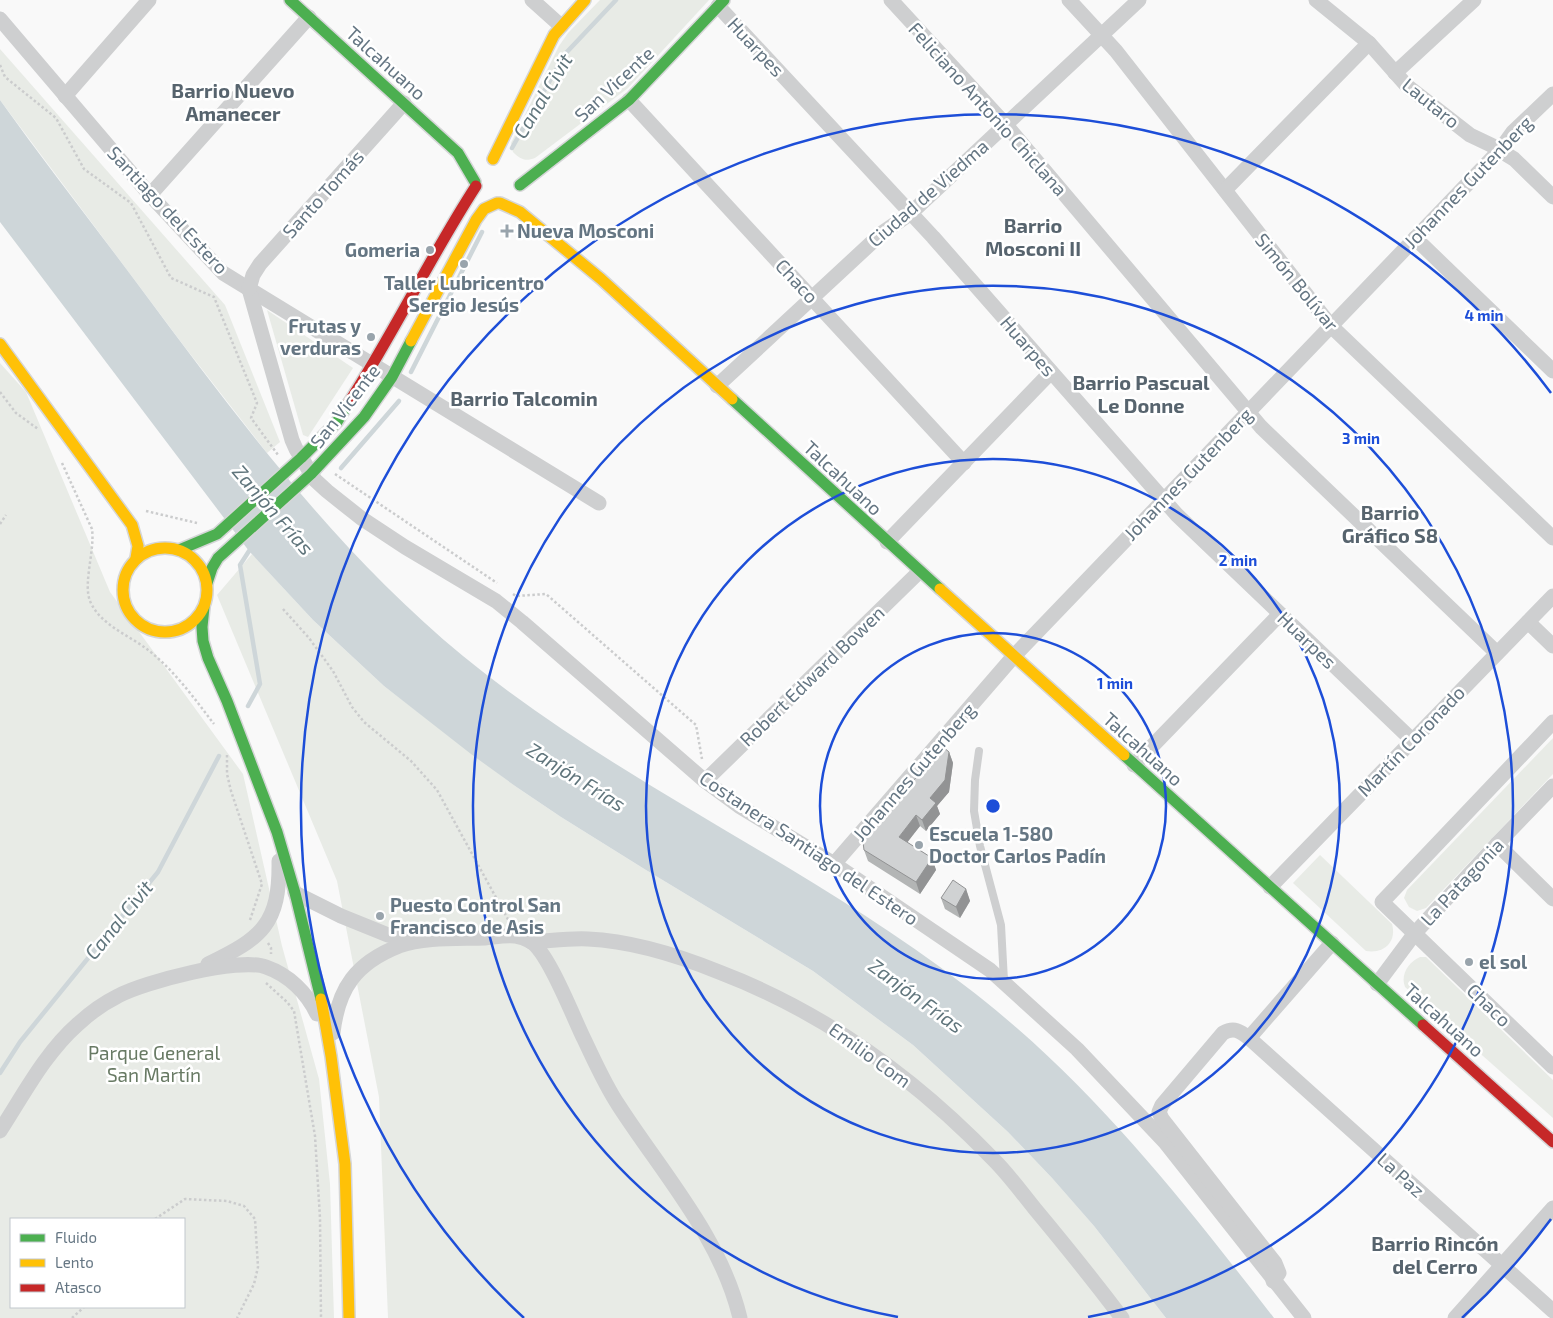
<svg xmlns="http://www.w3.org/2000/svg" width="1553" height="1318" viewBox="0 0 1553 1318" font-family="'Exo 2',sans-serif">
	<style>
		.green { fill: #e8ebe6; fill-rule: evenodd }
		.water { fill: #ced6d9 }
		.lines { fill: none; stroke-linecap: round; stroke-linejoin: round }
		.stream { stroke: #ced6d9; stroke-width: 4.5 }
		.fast-casing { stroke: #d5d6d7; stroke-width: 14 }
		.slow-casing { stroke: #d5d6d7; stroke-width: 14 }
		.jam-casing { stroke: #d5d6d7; stroke-width: 14 }
		.path { stroke: #cbcccd; stroke-width: 2.5; stroke-dasharray: 2.5 2.5; stroke-linecap: butt }
		.lane { stroke: #cecfd0; stroke-width: 8 }
		.street { stroke: #cecfd0; stroke-width: 15 }
		.fast { stroke: #4caf50; stroke-width: 11 }
		.slow { stroke: #ffc107; stroke-width: 11 }
		.jam { stroke: #c62828; stroke-width: 11 }
		.wall { fill: #b3b5b5 }
		.shaded-wall { fill: #929394 }
		.building { fill: #d0d2d3; stroke: #929394 }
		.ring { fill: none; stroke: #1d4ed8; stroke-width: 2.5 }
		.poi-dot { fill: #99a4ac; stroke: #fff; stroke-width: 2 }
		.labels { text-anchor: middle; stroke-width: 5; stroke-linejoin: round; paint-order: stroke }
		.street-label { font-size: 19px; fill: #657683; stroke: #fff }
		.poi-label { font-size: 19px; font-weight: bold; fill: #657683; stroke: #fff; text-anchor: start }
		.park-label { font-size: 19px; fill: #687a64; stroke: #fff }
		.neighbourhood-label { font-size: 20px; font-weight: bold; fill: #57646e; stroke: #fff }
		.water-label { font-size: 20px; font-style: italic; fill: #60757c; stroke: #fff }
		.centre { fill: #1d4ed8; stroke: #fff; stroke-width: 2.5 }
		.ring-label { font-size: 15px; text-anchor: middle; font-weight: bold; fill: #1d4ed8; stroke: #fff; stroke-width: 5; stroke-linejoin: round; paint-order: stroke }
	</style>
	<rect width="100%" height="100%" fill="#f9f9f9"/>
	<g class="green">
		<path d="M600,0H709L628,88L535,158C525,162 520,159 513,152L511,143L559,46L568,33Z"/>
		<path d="M0,49L225,305L280,442L267,453L184,346L0,100Z"/>
		<path d="M267,310L353,368L308,437L303,435Z"/>
		<path d="M0,363L26,392L110,592L243,774L282,946L319,1079L330,1184L334,1318H0ZM11,1219H184V1307H11Z"/>
		<path d="M252,554L313,620L384,686L515,786L561,817L646,870L813,971L913,1045L1008,1132L1052,1178L1094,1226L1166,1318H388L379,1097L337,881L217,595Z"/>
		<path d="M1553,738V774L1426,908L1417,911L1409,907L1404,898L1407,890Z"/>
		<path d="M1320,855L1392,924C1397,942 1384,954 1366,951L1293,883Z"/>
		<path d="M1420,957H1426L1553,1080V1118L1405,987C1400,974 1409,962 1420,957Z"/>
	</g>
	<path class="water" d="M0,100C47,166 97,229 145,294C241,423 338,553 463,656C618,783 805,863 964,985C1089,1080 1178,1195 1274,1318H1166L1094,1226L1052,1178L1008,1132L913,1045L813,971L646,870L561,817L515,786L471,754L384,686L313,620L249,551L0,222Z"/>
	<g class="lines">
		<g class="stream">
			<path d="M512,148L565,54L616,0"/>
			<path d="M411,372L482,232"/>
			<path d="M341,468L399,401"/>
			<path d="M248,706L260,684L240,565L249,551"/>
			<path d="M0,1073L20,1042L158,872L219,756"/>
		</g>
		<g class="fast-casing">
			<g id="fast">
				<path d="M290,0L458,153L475,182"/>
				<path d="M520,185L629,100L724,0"/>
				<path d="M732,399L940,589"/>
				<path d="M179,550L217,534L301,458L337,422L348,404"/>
				<path d="M207,583L212,568L218,558L311,474L364,417L392,377L411,341"/>
				<path d="M204,607L202,627L203,641L208,658L227,701L277,832L295,893L321,999"/>
				<path d="M1124,755L1423,1025"/>
			</g>
		</g>
		<g class="slow-casing">
			<g id="slow">
				<path d="M493,159L554,35L585,0"/>
				<path d="M500,203L520,212L601,279L732,399"/>
				<path d="M411,341L476,220L484,209L497,203"/>
				<path d="M0,344L132,525L138,546L136,558"/>
				<circle cx="165" cy="590" r="42"/>
				<path d="M940,589L1124,755"/>
				<path d="M321,999L331,1056L345,1164L349,1318"/>
			</g>
		</g>
		<g class="jam-casing">
			<g id="jam">
				<path d="M348,404C394,333 430,257 476,186"/>
				<path d="M1423,1025L1553,1142"/>
			</g>
		</g>
		<g class="path">
			<path d="M0,65L5,77L56,118L84,169L131,203L171,278L214,297L257,403L251,418L278,455"/>
			<path d="M0,392L16,413L38,429"/>
			<path d="M62,463L92,529C95,550 83,583 90,601C100,625 129,635 148,650C174,670 194,698 214,724"/>
			<path d="M335,474L497,583"/>
			<path d="M146,511L197,523"/>
			<path d="M0,524L6,515"/>
			<path d="M513,594L516,596L546,594L696,725L702,759"/>
			<path d="M283,609L309,638L333,671L352,707L364,722L411,761L437,790L510,923"/>
			<path d="M227,755V774L231,791L262,884L250,920"/>
			<path d="M268,943L271,948V954"/>
			<path d="M266,983L287,1002L294,1011L315,1136L320,1218L321,1318"/>
			<path d="M155,1219L185,1199L227,1201L244,1206L255,1219L258,1267L254,1284L237,1318"/>
			<path d="M72,1318L84,1307"/>
		</g>
		<path class="lane" d="M979,751L975,780L974,811L980,846L1001,925L1004,981"/>
		<g class="street">
			<path d="M532,0L561,26"/>
			<path d="M891,0L1006,125L1261,427L1497,653"/>
			<path d="M1069,0L1116,51L1331,326L1553,538"/>
			<path d="M1316,0L1369,43L1407,86L1470,135L1491,145L1514,159L1553,197"/>
			<path d="M718,6L933,237L1177,515L1412,740"/>
			<path d="M0,19L150,195L223,273L599,503"/>
			<path d="M1395,73L1474,0"/>
			<path d="M65,96L149,0"/>
			<path d="M629,100L964,463"/>
			<path d="M1225,190L1369,43"/>
			<path d="M150,195L309,17"/>
			<path d="M1415,238L1553,371"/>
			<path d="M249,289L292,440L296,449L315,480L327,491L361,518L405,547L496,601L522,622L705,781L739,806L834,864L990,970L1077,1049L1165,1142L1304,1318"/>
			<path d="M249,289L253,275L260,264L404,103"/>
			<path d="M717,386L882,233L911,213L1139,0"/>
			<path d="M887,542L1051,372"/>
			<path d="M1528,622L1553,646"/>
			<path d="M1553,722L1382,902L1553,1067"/>
			<path d="M1134,765L1280,614"/>
			<path d="M705,781L919,572"/>
			<path d="M1497,844L1553,899"/>
			<path d="M834,864L1014,656L1500,150L1513,132L1553,94"/>
			<path d="M1270,887L1553,596"/>
			<path d="M295,893L341,916L388,935L415,939"/>
			<path d="M531,942C550,941 569,938 588,939C633,941 677,955 719,972C824,1012 916,1079 994,1160C1009,1175 1022,1193 1035,1209C1065,1245 1094,1281 1122,1318"/>
			<path d="M208,964C262,938 280,924 279,861"/>
			<path d="M1377,984L1415,933L1497,844L1553,786"/>
			<path d="M333,1033C338,988 356,963 399,946C425,937 458,939 485,938C495,937 506,935 515,936C520,937 526,939 530,941C548,951 574,1019 584,1039C595,1062 605,1085 619,1106C663,1174 721,1238 740,1318"/>
			<path d="M1249,1038L1553,1311"/>
			<path d="M0,1131C24,1094 45,1053 78,1024C90,1013 104,1003 118,996C144,982 239,957 266,967C289,975 307,993 317,1014"/>
			<path d="M1273,1281L1279,1273L1275,1263L1162,1119L1159,1112L1162,1105L1223,1033C1234,1027 1240,1031 1249,1038L1332,943"/>
			<path d="M1455,1318L1553,1208"/>
		</g>
		<use href="#fast" class="fast"/>
		<use href="#slow" class="slow"/>
		<use href="#jam" class="jam"/>
	</g>
	<g class="wall">
		<path d="M949,752L953,763L949,792L937,806L940,814L926,831L920,826L907,842L932,858L936,870L920,894L868,861L864,850Z"/>
		<path d="M966,889L970,901L960,918L945,909L941,898Z"/>
	</g>
	<g class="shaded-wall">
		<path d="M949,752L953,763L949,792L937,806L940,814L926,831L922,820Z"/>
		<path d="M916,815L920,826L903,848L899,837Z"/>
		<path d="M932,858L936,870L920,894L916,882Z"/>
		<path d="M966,889L970,901L960,918L956,907Z"/>
	</g>
	<g class="building">
		<path d="M942,746L949,752L945,780L930,798L936,803L922,820L916,815L899,837L932,858L916,882L864,850L863,842Z"/>
		<path d="M953,880L966,889L956,907L941,898Z"/>
	</g>
	<g class="ring">
		<circle cx="993" cy="806" r="173"/>
		<circle cx="993" cy="806" r="347"/>
		<path d="M898 1317A520 520 0 1 1 1088 1317"/>
		<path d="M1551 1219A694 694 0 0 1 1462 1318M524 1318A694 694 0 1 1 1551 393"/>
	</g>
	<g class="poi-dot">
		<path d="M504.5 223.5h5v5h5v5h-5v5h-5v-5h-5v-5h5z"/>
		<circle cx="430" cy="250" r="5"/>
		<circle cx="464" cy="264" r="5"/>
		<circle cx="371" cy="337" r="5"/>
		<circle cx="919" cy="845" r="5"/>
		<circle cx="380" cy="916" r="5"/>
		<circle cx="1469" cy="962" r="5"/>
	</g>
	<g class="labels">
		<g class="street-label">
			<text transform="translate(756 47) rotate(47)" y="7">Huarpes</text>
			<text transform="translate(386 63) rotate(42)" y="7">Talcahuano</text>
			<text transform="translate(614 84) rotate(-43)" y="7">San Vicente</text>
			<text transform="translate(1431 103) rotate(39)" y="7">Lautaro</text>
			<text transform="translate(988 109) rotate(48)" y="7">Feliciano Antonio Chiclana</text>
			<text transform="translate(1468 182) rotate(-46)" y="7">Johannes Gutenberg</text>
			<text transform="translate(928 193) rotate(-41)" y="7">Ciudad de Viedma</text>
			<text transform="translate(323 194) rotate(-48)" y="7">Santo Tomás</text>
			<text transform="translate(168 210) rotate(47)" y="7">Santiago del Estero</text>
			<text transform="translate(797 281) rotate(47)" y="7">Chaco</text>
			<text transform="translate(1297 282) rotate(51)" y="7">Simón Bolívar</text>
			<text transform="translate(1028 346) rotate(49)" y="7">Huarpes</text>
			<text transform="translate(345 406) rotate(-52)" y="7">San Vicente</text>
			<text transform="translate(1188 474) rotate(-46)" y="7">Johannes Gutenberg</text>
			<text transform="translate(843 478) rotate(43)" y="7">Talcahuano</text>
			<text transform="translate(1307 640) rotate(44)" y="7">Huarpes</text>
			<text transform="translate(812 676) rotate(-44)" y="7">Robert Edward Bowen</text>
			<text transform="translate(1411 741) rotate(-46)" y="7">Martín Coronado</text>
			<text transform="translate(1143 749) rotate(42)" y="7">Talcahuano</text>
			<text transform="translate(914 772) rotate(-49)" y="7">Johannes Gutenberg</text>
			<text transform="translate(809 848) rotate(34)" y="7">Costanera Santiago del Estero</text>
			<text transform="translate(1462 882) rotate(-47)" y="7">La Patagonia</text>
			<text transform="translate(1489 1005) rotate(44)" y="7">Chaco</text>
			<text transform="translate(1444 1020) rotate(42)" y="7">Talcahuano</text>
			<text transform="translate(870 1055) rotate(36)" y="7">Emilio Com</text>
			<text transform="translate(1401 1175) rotate(42)" y="7">La Paz</text>
		</g>
		<g class="poi-label">
			<text x="517" y="238">Nueva Mosconi</text>
			<text x="420" y="257" text-anchor="end">Gomeria</text>
			<text x="464" y="290" text-anchor="middle">Taller Lubricentro<tspan x="464" dy="22">Sergio Jesús</tspan></text>
			<text x="361" y="333" text-anchor="end">Frutas y<tspan x="361" dy="22">verduras</tspan></text>
			<text x="929" y="841">Escuela 1-580<tspan x="929" dy="22">Doctor Carlos Padín</tspan></text>
			<text x="390" y="912">Puesto Control San<tspan x="390" dy="22">Francisco de Asis</tspan></text>
			<text x="1479" y="969">el sol</text>
		</g>
		<g class="park-label">
			<text x="154" y="1060">Parque General<tspan x="154" dy="22">San Martín</tspan></text>
		</g>
		<g class="neighbourhood-label">
			<text x="233" y="98">Barrio Nuevo<tspan x="233" dy="23">Amanecer</tspan></text>
			<text x="1033" y="233">Barrio<tspan x="1033" dy="23">Mosconi II</tspan></text>
			<text x="1141" y="390">Barrio Pascual<tspan x="1141" dy="23">Le Donne</tspan></text>
			<text x="524" y="406">Barrio Talcomin</text>
			<text x="1390" y="520">Barrio<tspan x="1390" dy="23">Gráfico S8</tspan></text>
			<text x="1435" y="1251">Barrio Rincón<tspan x="1435" dy="23">del Cerro</tspan></text>
		</g>
		<g class="water-label">
			<text transform="translate(543 96) rotate(-59)" y="7">Canal Civit</text>
			<text transform="translate(273 510) rotate(49)" y="7">Zanjón Frías</text>
			<text transform="translate(576 777) rotate(32)" y="7">Zanjón Frías</text>
			<text transform="translate(119 920) rotate(-51)" y="7">Canal Civit</text>
			<text transform="translate(916 996) rotate(36)" y="7">Zanjón Frías</text>
		</g>
	</g>
	<circle cx="993" cy="806" r="8" class="centre"/>
	<g class="ring-label">
		<text x="1484" y="321">4 min</text>
		<text x="1361" y="444">3 min</text>
		<text x="1238" y="566">2 min</text>
		<text x="1115" y="689">1 min</text>
	</g>
	<rect x="10" y="1218" width="175" height="90" fill="#ffffff" stroke="#c1c8cd"/>
	<rect x="20" y="1234" width="25" height="8" fill="#4caf50" stroke="#c1c8cd"/>
	<text x="55" y="1243" font-size="15" fill="#657683">Fluido</text>
	<rect x="20" y="1259" width="25" height="8" fill="#ffc107" stroke="#c1c8cd"/>
	<text x="55" y="1268" font-size="15" fill="#657683">Lento</text>
	<rect x="20" y="1284" width="25" height="8" fill="#c62828" stroke="#c1c8cd"/>
	<text x="55" y="1293" font-size="15" fill="#657683">Atasco</text>
</svg>
